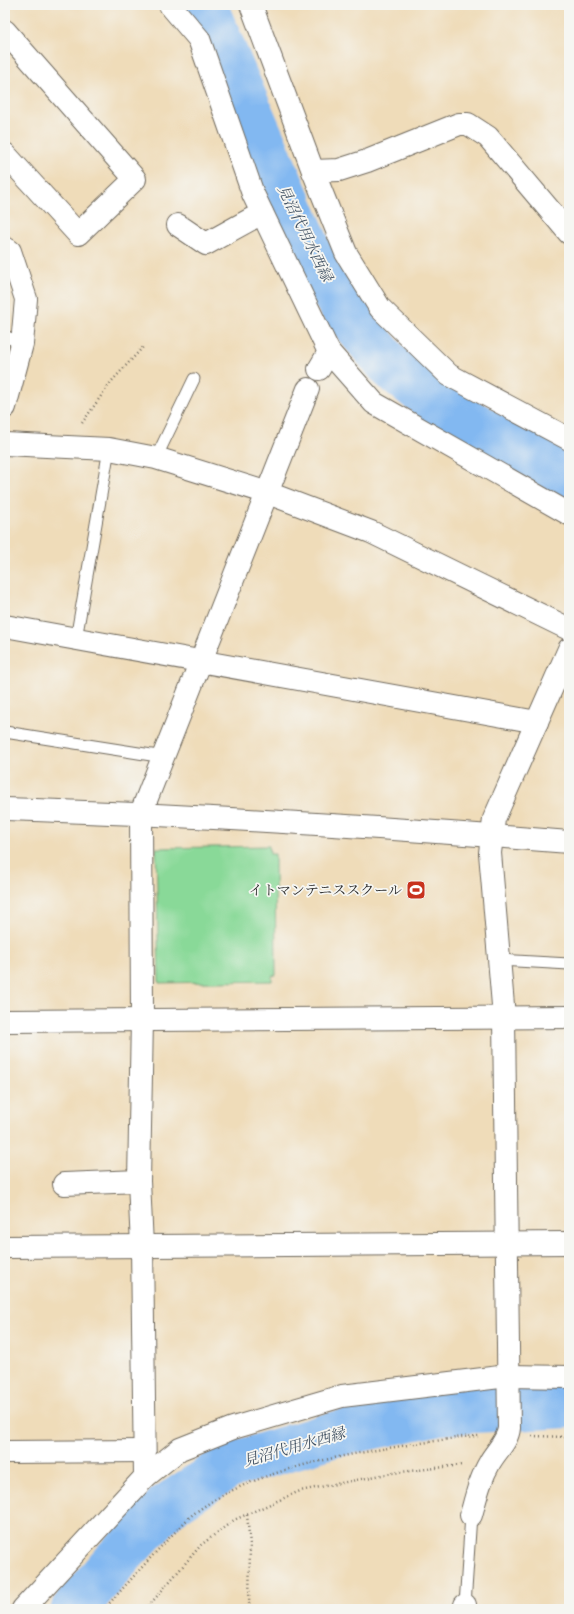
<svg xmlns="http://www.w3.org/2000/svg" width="574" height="1614" viewBox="0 0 574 1614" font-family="'IM FELL Double Pica','Noto Serif JP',serif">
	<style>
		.green { fill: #89d998; stroke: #5a8262 }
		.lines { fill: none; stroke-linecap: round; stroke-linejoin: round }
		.river { stroke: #82b8f1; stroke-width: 46 }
		.service-casing { stroke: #70695d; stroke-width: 13 }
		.minor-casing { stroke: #70695d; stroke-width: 24 }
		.tertiary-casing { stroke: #70695d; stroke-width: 24 }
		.path { stroke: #70695d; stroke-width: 2.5; stroke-dasharray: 1 3; stroke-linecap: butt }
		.service { stroke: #fff; stroke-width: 11 }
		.minor { stroke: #fff; stroke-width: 22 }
		.tertiary { stroke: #fff; stroke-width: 22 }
		.labels { text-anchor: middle; stroke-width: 3.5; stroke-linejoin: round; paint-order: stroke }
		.poi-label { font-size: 14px; fill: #2b2b2b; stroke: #f6f6f2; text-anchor: end }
		.water-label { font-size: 15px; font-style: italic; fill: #455566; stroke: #f6f6f2 }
	</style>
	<rect width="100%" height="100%" fill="#f6f6f2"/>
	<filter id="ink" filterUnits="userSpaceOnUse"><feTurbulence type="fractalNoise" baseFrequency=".025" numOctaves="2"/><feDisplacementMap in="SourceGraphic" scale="8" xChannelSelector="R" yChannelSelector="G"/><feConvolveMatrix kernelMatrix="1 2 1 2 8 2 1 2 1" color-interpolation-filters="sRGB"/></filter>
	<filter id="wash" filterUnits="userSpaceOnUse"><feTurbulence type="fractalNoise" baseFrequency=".012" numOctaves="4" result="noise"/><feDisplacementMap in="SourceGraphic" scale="16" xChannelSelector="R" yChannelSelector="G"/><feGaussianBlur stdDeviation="0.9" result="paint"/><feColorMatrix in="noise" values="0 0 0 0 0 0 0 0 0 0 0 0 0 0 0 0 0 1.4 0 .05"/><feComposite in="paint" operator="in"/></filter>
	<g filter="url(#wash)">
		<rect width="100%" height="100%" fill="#efdcb9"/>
		<path class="green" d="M269,846L270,854H275L276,975L272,976V981L159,983L156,848Z"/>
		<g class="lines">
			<g class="river">
				<path d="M204,5L312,257L347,315L391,367L440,406L569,477"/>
				<path d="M74,1609L115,1561L166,1507L229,1466L332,1435L439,1412L569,1405"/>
			</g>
		</g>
	</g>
	<g filter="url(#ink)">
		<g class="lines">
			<g class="service-casing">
				<g id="service">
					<path d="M5,336L22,344"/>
					<path d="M156,458L194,379"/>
					<path d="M76,639L109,449"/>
					<path d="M5,732L164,757"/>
					<path d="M499,960L569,964"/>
					<path d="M465,1605L471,1515"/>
				</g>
			</g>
			<g class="minor-casing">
				<g id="minor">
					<path d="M170,5L199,39L253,194L329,352L374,403L569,514"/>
					<path d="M251,5L313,171L346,253L380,308L449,375L569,439"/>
					<path d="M5,31L135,179L78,234L5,154"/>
					<path d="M313,171L339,170L367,161L459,124H468L488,137L569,233"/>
					<path d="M178,225L206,244L262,213"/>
					<path d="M5,248L10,251L26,299L22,344L5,407"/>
					<path d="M319,369L329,352"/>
					<path d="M5,444L109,449L156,458L268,493L371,532L569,629"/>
					<path d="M5,626L537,722"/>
					<path d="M5,809C193,815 381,827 569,842"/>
					<path d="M64,1184L139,1181"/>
					<path d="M5,1247L569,1243"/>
					<path d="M5,1452L144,1451"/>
					<path d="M145,1477L142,1246L139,1181L142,1019L141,813L308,389"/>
					<path d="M471,1515C476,1497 480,1479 490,1462C496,1451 508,1441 509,1428L504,1017L490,853L494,819L569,649"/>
					<path d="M23,1609L145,1477L180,1449L233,1428L342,1396L508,1376L569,1377"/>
					<path d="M465,1609V1605"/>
				</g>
			</g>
			<g class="tertiary-casing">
				<path id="tertiary" d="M5,1021L569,1017"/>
			</g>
			<g class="path">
				<path d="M82,423L111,382L144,346"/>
				<path d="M532,1436L569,1437"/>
				<path d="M247,1515L250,1544L249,1609"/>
				<path d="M104,1609C127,1584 149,1559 172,1535C180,1528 187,1518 196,1512C265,1461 378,1450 462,1437L479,1436"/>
				<path d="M146,1609L201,1545L234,1520L300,1491L392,1473L462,1465"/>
			</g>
			<use href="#service" class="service"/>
			<use href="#minor" class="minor"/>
			<use href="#tertiary" class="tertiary"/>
		</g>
	</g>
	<defs>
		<g id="stadium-square" transform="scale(1)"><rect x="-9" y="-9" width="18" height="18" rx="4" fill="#c8321e" stroke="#f6f6f2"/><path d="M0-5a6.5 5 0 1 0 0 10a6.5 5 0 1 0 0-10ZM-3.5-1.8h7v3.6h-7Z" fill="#fff"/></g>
	</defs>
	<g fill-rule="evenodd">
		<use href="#stadium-square" x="416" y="890"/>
	</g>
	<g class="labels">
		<g class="poi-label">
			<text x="402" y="895">イトマンテニススクール</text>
		</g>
		<g class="water-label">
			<text transform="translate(305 233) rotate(64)" y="5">見沼代用水西縁</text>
			<text transform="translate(294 1447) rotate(-16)" y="5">見沼代用水西縁</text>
		</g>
	</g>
	<rect width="574" height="1614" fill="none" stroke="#f6f6f2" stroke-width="20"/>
</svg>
